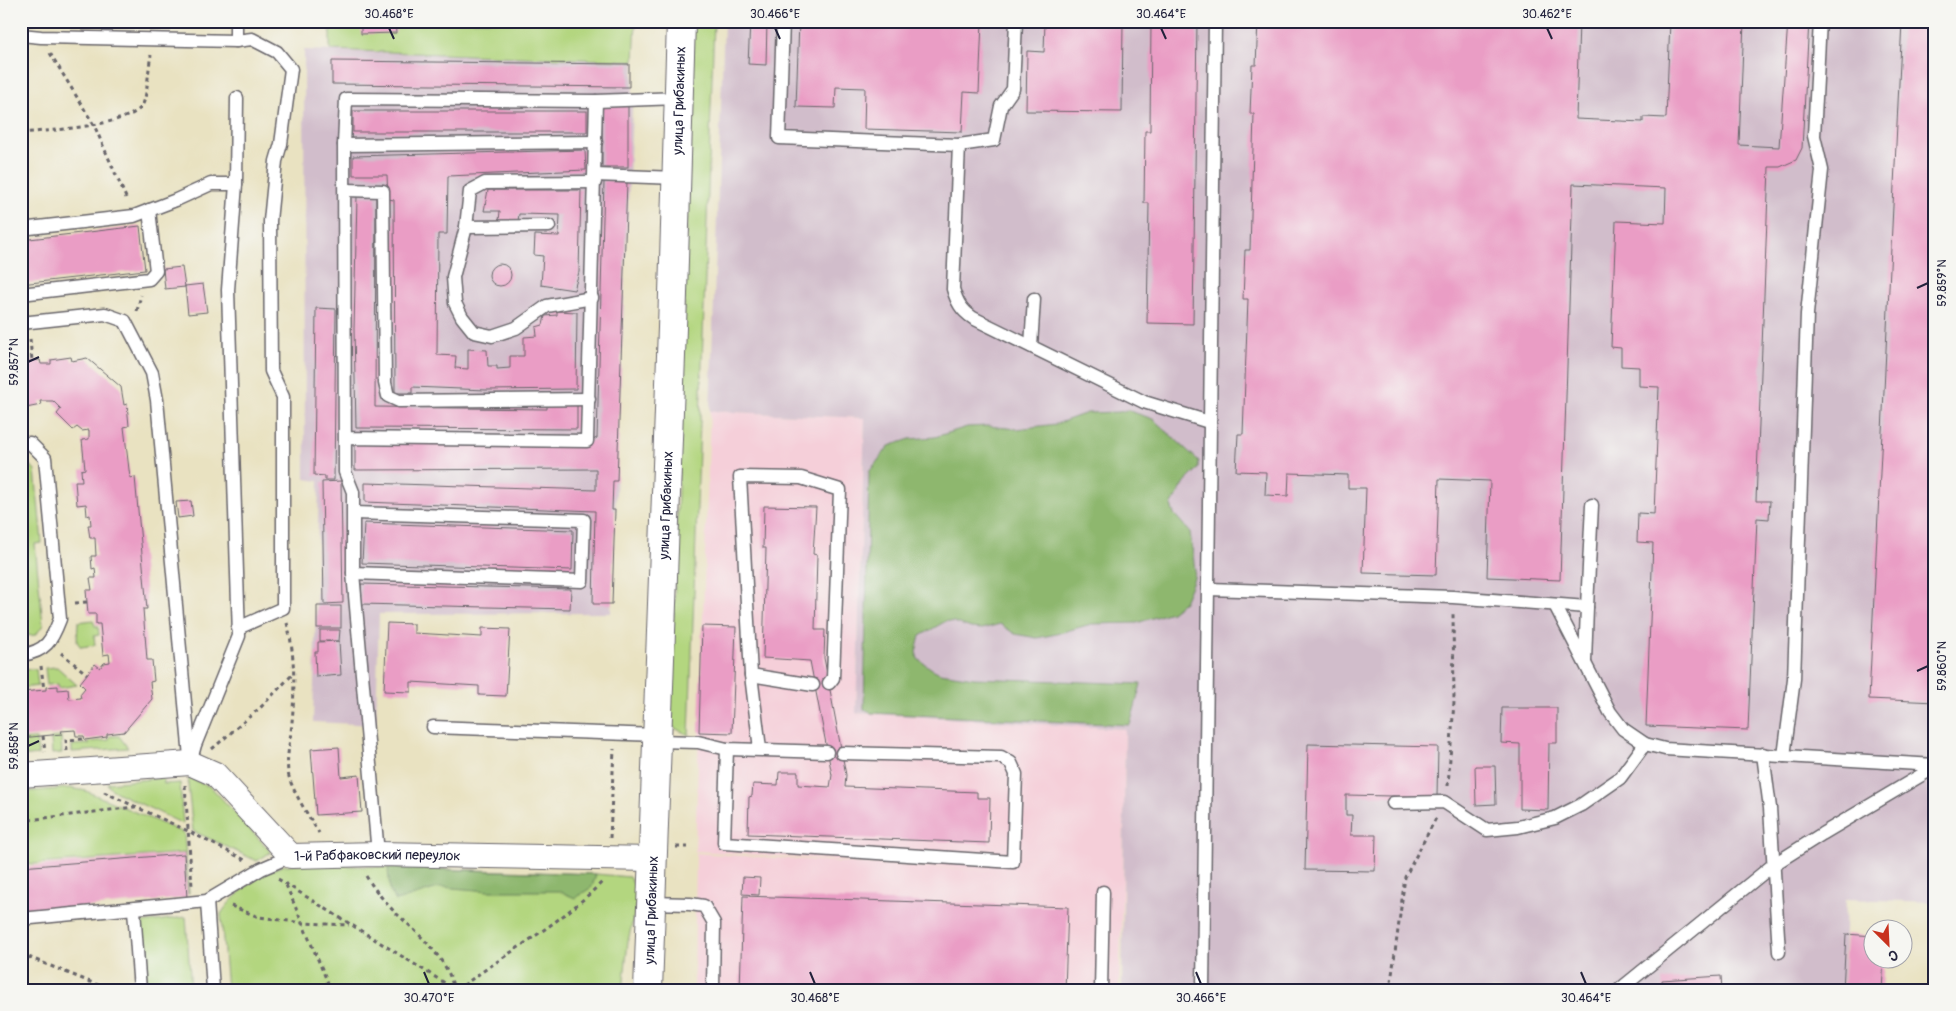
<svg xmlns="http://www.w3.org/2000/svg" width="1956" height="1011" viewBox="0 0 1956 1011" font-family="Pangolin,sans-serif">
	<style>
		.built { fill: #f5cfd9 }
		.industrial { fill: #d1bdcb }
		.green { fill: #b3d67f; stroke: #6a7c5d }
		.forest { fill: #8eb76e; stroke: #586c54 }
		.building { fill: #ea9dc5 }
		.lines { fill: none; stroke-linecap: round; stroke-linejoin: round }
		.lane-casing { stroke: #68656a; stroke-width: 15 }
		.street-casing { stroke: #68656a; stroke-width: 26 }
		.secondary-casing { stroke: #68656a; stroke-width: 30 }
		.path { stroke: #68656a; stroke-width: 3; stroke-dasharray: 4 4; stroke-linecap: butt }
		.lane { stroke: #fff; stroke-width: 12 }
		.street { stroke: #fff; stroke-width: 24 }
		.secondary { stroke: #fff; stroke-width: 28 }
		.ticks { fill: none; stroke: #22223b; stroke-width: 2 }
		.labels { text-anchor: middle; stroke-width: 4.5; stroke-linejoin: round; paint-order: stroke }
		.street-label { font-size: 14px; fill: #22223b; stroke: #f6f6f2 }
		.neatline { fill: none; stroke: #22223b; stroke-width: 2 }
		.ticks-label { font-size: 12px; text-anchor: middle; fill: #22223b }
	</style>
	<rect width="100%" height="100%" fill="#f6f6f2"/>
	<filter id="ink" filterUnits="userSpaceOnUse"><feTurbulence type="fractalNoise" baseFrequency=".02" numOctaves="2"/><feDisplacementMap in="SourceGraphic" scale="10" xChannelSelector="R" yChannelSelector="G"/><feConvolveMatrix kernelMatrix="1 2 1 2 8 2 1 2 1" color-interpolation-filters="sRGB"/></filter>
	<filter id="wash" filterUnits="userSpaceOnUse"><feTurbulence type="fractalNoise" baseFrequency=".0096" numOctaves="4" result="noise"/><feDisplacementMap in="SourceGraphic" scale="20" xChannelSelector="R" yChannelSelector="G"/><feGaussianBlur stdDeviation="1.12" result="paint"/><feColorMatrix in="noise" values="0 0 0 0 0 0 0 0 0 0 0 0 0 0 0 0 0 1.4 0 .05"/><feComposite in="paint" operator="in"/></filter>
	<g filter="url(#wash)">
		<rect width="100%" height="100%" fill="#e9e2c1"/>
		<path class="built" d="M710,411L865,418L856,713L1125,729L1123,879L1119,990H694L696,853L1009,872L695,851Z"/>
		<g class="industrial">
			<path d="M724,21H1935V902L1846,899L1843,990H1122L1125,729L856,713L865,418L710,411Z"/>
			<path d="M304,50L634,61L611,613L379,614L376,725L313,722L319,481L305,479Z"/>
		</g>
		<g class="green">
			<path d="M330,21H636L634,61L330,50Z"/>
			<path d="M694,21H714L689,735L670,726Z"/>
			<path d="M21,460H26L35,470L42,543L35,544L43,625L36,635L21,636Z"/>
			<path d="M93,620L95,626H98L99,635L94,636L95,645L81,647L77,642L78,622Z"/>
			<path d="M56,667H57L77,685L59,688L58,684L47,685L45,668Z"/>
			<path d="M36,669L38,686L21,688V670Z"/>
			<path d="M110,736H119L128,748L72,752V745L89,744V742L109,740Z"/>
			<path d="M61,737L62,753L52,754L51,738Z"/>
			<path d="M36,739L38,755L21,757V740Z"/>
			<path d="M163,778L164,784L180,783L183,824L118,793L110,788L107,783Z"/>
			<path d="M189,778L211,787L271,852L257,861L193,831L188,785Z"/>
			<path d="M70,788L86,791L184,833L189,893L188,894L184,853L21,865V792Z"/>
			<path d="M294,864L596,874L629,877L634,885L637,902L628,941L623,990H227L221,914C232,896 259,874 279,867C283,865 289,865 294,864Z"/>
			<path d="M186,917L191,990H150L147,982L141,923Z"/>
		</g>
		<g class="forest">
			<path d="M1127,410L1153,419L1199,461L1198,469L1185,482L1171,506L1174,514L1190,532L1195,570L1194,578L1184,602L1171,612L1137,623L1091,624L1056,634L1037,638L1015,634L1000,624L982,629L971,628L954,622L946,621L920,636L916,652L918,659L932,669L940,673L974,678L1141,684L1130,725L871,713L864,709L869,472L889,446L910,439L935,437L967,427L988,426L1017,429L1056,424L1087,413L1119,412Z"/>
			<path d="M388,868L596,874L592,887L575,898L559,891H489L441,887L396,901L390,891Z"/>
		</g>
		<g id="blocks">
			<g class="building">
				<path d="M361,21H395L396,33L361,34Z"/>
				<path d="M750,21H767L766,65L748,64Z"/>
				<path d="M799,21H982L979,93L964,92L962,132L864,129L865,88L836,87L835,108L796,107Z"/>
				<path d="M1045,21H1123L1122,112L1026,111L1027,51L1044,52Z"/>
				<path d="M1151,21H1197L1193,324L1147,323L1149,203H1144L1145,131H1150Z"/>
				<path d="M1258,21H1579L1576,119L1643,122V117L1666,118L1670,21H1744L1739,145L1779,147L1788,21H1809L1802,148L1796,160L1780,167H1769L1756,501H1770L1769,519L1757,518L1748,730L1646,726L1653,543L1637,542L1638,513L1654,514L1659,387L1639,386V367L1621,366V348L1611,347L1616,221L1665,223L1666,188L1573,184L1560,580L1487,577L1490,481L1439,479L1436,575L1363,573L1366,488H1348V475L1289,473L1288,496L1265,495L1266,472L1236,471L1238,434H1243L1248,299H1243L1245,250H1250L1254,114H1250L1252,65H1256Z"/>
				<path d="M1902,21H1935V702L1869,699Z"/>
				<path d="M332,61L629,64V87L332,84Z"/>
				<rect x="602" y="106" width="26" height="61"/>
				<rect x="353" y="111" width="234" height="21"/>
				<path d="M585,150L586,170L448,176L447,234H438L437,355L456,356L455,368L468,369V349L487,350L488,366H497V369L510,368V356H524V337L537,336L536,327L543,325L545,316L557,315V311L577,312L576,389L486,390L412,387V393H395L394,200L388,199L387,175H353V156Z"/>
				<path d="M604,181H627L617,481H613L612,510H615L612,604H593L595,511L365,502V483L596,490V469L355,470V442L587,443L597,438Z"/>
				<path d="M488,190H581L579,272L574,290L541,285L543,256L534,255L535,235L559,236L560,215L519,214L518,221H499L500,211H484Z"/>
				<path d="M357,196L376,197L375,407L547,409V405L577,404V429L356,428L354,329Z"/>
				<path d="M140,226L145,270L21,284V240Z"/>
				<circle cx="500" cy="275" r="11"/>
				<path d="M182,267L185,287L165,289L163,269Z"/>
				<path d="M203,284L207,312L188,314L185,286Z"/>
				<path d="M316,308L336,309L334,480H325V476L314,475Z"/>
				<path d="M71,357L72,361L87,358L121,387L124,405L127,404L129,426L124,427L130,478L135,477L147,609H143L147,660H152L154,681L150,682L152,699L124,732L107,734V737L85,740L84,736H76L75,730L61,731L62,734L21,738V692L46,690V687L58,686V690L68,689L69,699L81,698L80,694L85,688L80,683L95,664L100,668L104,663L110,662L109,654L103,655L100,624H96V614H88L86,590H92L90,578H96L95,568L92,569L91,556H96L95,538H90L88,525H91L90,515L87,516L86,504L77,505L75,481H82L81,470L85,469L82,440L89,439V430L82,431L77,427L73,430L57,414L61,409L53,401H40L41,405L21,409V362L40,360L41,364H51V360Z"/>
				<path d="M341,481L343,603L324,604L322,482Z"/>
				<path d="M191,501L193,516L178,518L176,502Z"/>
				<path d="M764,506L816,507L813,554L817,555L815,630H825L824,658L846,775L845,787L977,792V798H990L989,843L748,834L749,797L752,796L753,784L778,785L779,772H798V785L830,787L832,775L810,661L763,658L766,548H763Z"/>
				<path d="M364,523L573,530L572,570L362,563Z"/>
				<path d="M361,584L571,589L570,609L361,604Z"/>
				<rect x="317" y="606" width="24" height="22"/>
				<path d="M387,623L414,624V633L482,637V628L510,629L506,696L479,695V686L411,682V692L384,691Z"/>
				<path d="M702,626L736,627L732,733L699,732Z"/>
				<path d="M320,630H340L339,641H320Z"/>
				<path d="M339,641L341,675L316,677L315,652H318V642Z"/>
				<path d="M1502,708H1557V743H1549L1548,810L1520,809V744L1501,743Z"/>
				<path d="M1308,744L1438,747L1437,797L1346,795V815H1352L1351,835H1376L1375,871L1305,870Z"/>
				<path d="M339,747L341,777L359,775L362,812L316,815L311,749Z"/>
				<path d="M1475,766H1495L1496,804L1476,805Z"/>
				<path d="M184,854L187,898L21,913V867Z"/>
				<path d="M743,877L760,878L759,895L742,894Z"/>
				<path d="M743,896L1068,907L1065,990H740Z"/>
				<path d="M1846,934L1874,936V958H1884L1882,990H1843Z"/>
				<path d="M1721,976L1722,990H1663L1662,980Z"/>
			</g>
		</g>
	</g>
	<g filter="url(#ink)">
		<use href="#blocks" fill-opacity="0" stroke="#68656a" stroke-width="1"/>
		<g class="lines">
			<g class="lane-casing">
				<g id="lane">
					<path d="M783,21L779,138L959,145L994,140L1001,106L1013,89L1016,21"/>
					<path d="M21,35L41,37L236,41L252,39L277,52L291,69L281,144L276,161L270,221L271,371L283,397V608L238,628"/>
					<path d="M236,41V21"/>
					<path d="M596,101L679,98"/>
					<path d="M344,145L596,142"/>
					<path d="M959,145L953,289C957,302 961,310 973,318L1144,402L1209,422"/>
					<path d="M595,175L677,178"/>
					<path d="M345,190L383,191L385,383L388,396L399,401L589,399"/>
					<path d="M466,227L549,226"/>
					<path d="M21,229L134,216L176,200L211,184H236"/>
					<path d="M21,294L149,279L156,271L149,210"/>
					<path d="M592,298L547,306L516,328L492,336L474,332L462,317L455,303L453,277L466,227L470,191L485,183L595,182"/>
					<path d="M21,323L105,314L125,321L152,373L157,400L190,757"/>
					<path d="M1031,346L1034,299"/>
					<path d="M345,438L587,441L596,101L346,99L344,145L345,472L353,492V573L378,854"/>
					<path d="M21,444L30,443L45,458L60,619C52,640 46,652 21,655"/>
					<path d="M353,573L582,581L584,520L354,513"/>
					<path d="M1208,589L1453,597L1587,607L1592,505"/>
					<path d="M1555,605L1610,712L1623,729L1645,744L1665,749L1935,765"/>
					<path d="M1585,662L1587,607"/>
					<path d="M751,675L813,685"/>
					<path d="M433,727L657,735"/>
					<path d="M657,741L698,742L727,749L827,752"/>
					<path d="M727,749L724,843L1013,862L1016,774L1011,763L1001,757L842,753"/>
					<path d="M760,749L751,675L740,477L801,478L840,490L833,678L829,683"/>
					<path d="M1763,754L1770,808L1779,952"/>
					<path d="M1784,756L1794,679L1807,314L1822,170L1814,136L1820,21"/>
					<path d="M190,763L195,745L239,636L228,290L236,184L237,98"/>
					<path d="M1393,803L1444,802L1487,830L1518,827L1555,818L1581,805L1620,778L1645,744"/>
					<path d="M207,901L213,990"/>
					<path d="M651,903L690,904L704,906L714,923L713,990"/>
					<path d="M134,910L140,990"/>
					<path d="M21,919L207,901L261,869L291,856"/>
					<path d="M1101,990L1103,892"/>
					<path d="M1203,990L1215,21"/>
					<path d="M1619,990L1773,865L1822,834L1935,767"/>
				</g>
			</g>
			<g class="street-casing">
				<g id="street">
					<path id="s1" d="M21,775L190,763L215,774L291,856L378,854L653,859"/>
				</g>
			</g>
			<g class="secondary-casing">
				<g id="secondary">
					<path id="s2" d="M648,990L672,328L681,21"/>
				</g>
			</g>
			<g class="path">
				<path d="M50,53L94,125L127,200"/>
				<path d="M21,133C43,131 134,126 143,104C148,92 148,69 151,55"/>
				<path d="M137,311L141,295"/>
				<path d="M30,339L32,361"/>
				<path d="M75,603L87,602"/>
				<path d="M287,623C295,653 295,690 292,722C291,738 286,755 288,772C290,788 310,818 319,833"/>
				<path d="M61,653L87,674"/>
				<path d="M41,666L44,690"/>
				<path d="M43,736L45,752"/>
				<path d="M212,749L262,706L292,675"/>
				<path d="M67,751L66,740L85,739"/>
				<path d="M185,785L192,886"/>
				<path d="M1448,786L1454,702L1453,613"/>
				<path d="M104,792L188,831L245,860"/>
				<path d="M21,821L135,807"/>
				<path d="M610,838L614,749"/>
				<path d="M676,847H691"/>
				<path d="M366,876C375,890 386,904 398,915C417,932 449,961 453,987"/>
				<path d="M278,879L456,990"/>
				<path d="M286,885L331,990"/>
				<path d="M231,906L259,917L303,923L349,925"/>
				<path d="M21,954L110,990"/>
				<path d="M457,990C506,953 561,924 604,880"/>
				<path d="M1390,990L1405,877L1436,818"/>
			</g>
			<use href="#lane" class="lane"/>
			<use href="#street" class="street"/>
			<use href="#secondary" class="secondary"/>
		</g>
	</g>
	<path class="ticks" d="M389,28L394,39M775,28L780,39M1161,28L1166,39M1547,28L1552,39M1917,288L1928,283M28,362L39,357M1917,671L1928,666M28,746L39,741M424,972L429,984M810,972L815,984M1196,972L1201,984M1581,972L1586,984"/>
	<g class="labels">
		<g class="street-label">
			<text dy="5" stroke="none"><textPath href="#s2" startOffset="890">улица Грибакиных</textPath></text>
			<text dy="5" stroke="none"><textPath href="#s2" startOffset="485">улица Грибакиных</textPath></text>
			<text dy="5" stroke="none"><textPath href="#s1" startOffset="395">1-й Рабфаковский переулок</textPath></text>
			<text dy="5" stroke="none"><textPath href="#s2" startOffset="80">улица Грибакиных</textPath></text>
		</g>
	</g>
	<rect width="1956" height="1011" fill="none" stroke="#f6f6f2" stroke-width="55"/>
	<g transform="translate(1888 944) rotate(156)"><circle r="24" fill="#f6f6f2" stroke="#a1a1a9"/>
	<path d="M0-4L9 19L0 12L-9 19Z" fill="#c8321e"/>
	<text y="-8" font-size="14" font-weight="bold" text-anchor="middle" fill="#22223b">С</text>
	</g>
	<rect x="28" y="28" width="1900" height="956" class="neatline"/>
	<g class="ticks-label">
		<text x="389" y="18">30.468°E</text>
		<text x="775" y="18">30.466°E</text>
		<text x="1161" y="18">30.464°E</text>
		<text x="1547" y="18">30.462°E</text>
		<text transform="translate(1942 283) rotate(-90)" y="4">59.859°N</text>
		<text transform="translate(14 362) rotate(-90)" y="4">59.857°N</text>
		<text transform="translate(1942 666) rotate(-90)" y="4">59.860°N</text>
		<text transform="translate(14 746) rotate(-90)" y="4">59.858°N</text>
		<text x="429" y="1002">30.470°E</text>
		<text x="815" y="1002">30.468°E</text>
		<text x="1201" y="1002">30.466°E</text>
		<text x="1586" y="1002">30.464°E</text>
	</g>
</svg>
